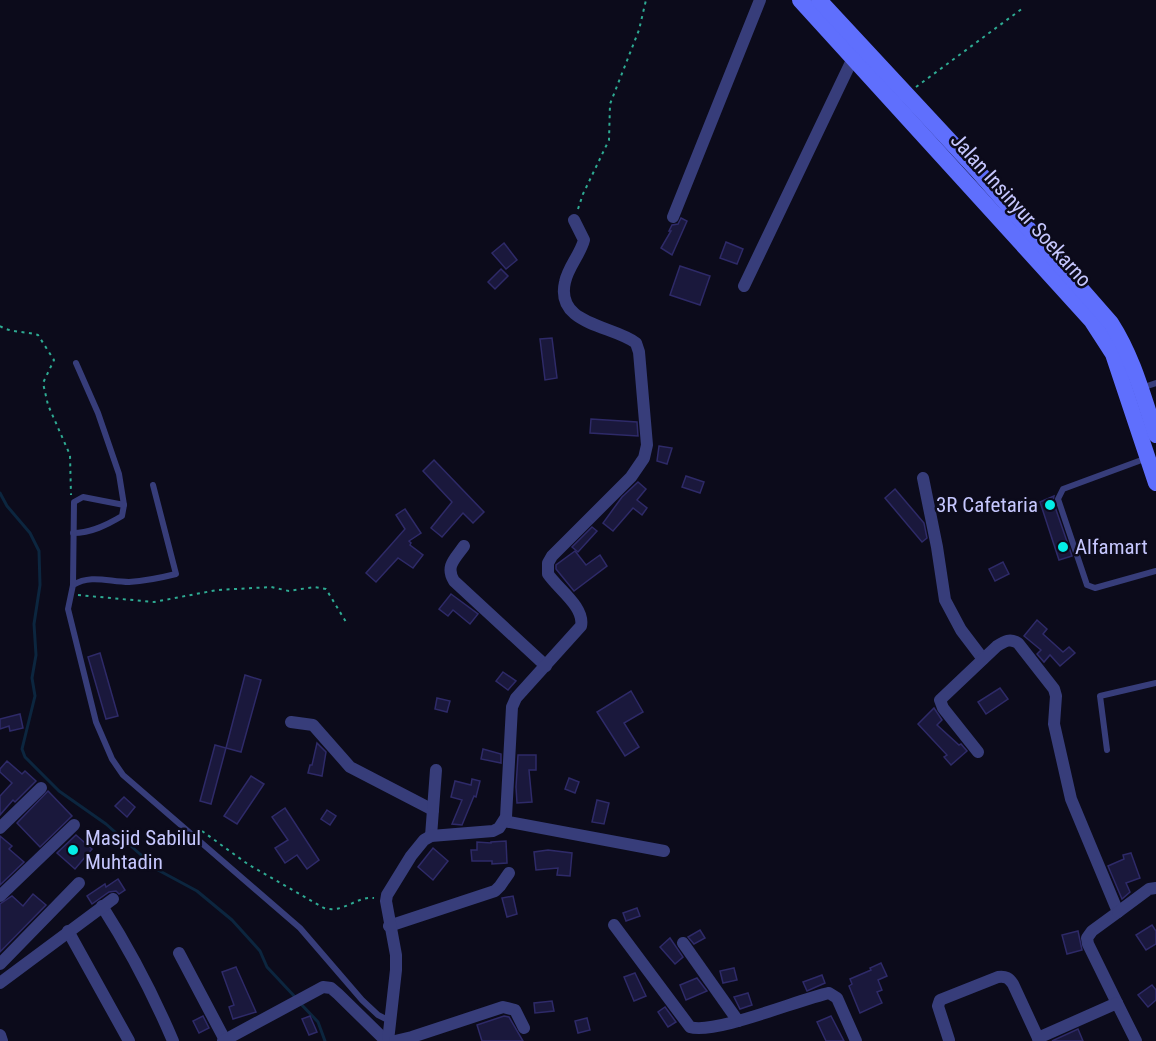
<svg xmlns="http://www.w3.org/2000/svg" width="1156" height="1041" viewBox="0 0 1156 1041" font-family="'Roboto Condensed',sans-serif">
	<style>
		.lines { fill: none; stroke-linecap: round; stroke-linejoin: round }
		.stream { stroke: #0c263f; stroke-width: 3 }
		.building { fill: #1a183c; stroke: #2e2a68; stroke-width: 1.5 }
		.path { stroke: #2eab93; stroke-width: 2; stroke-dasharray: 3 4.5; stroke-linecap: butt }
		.lane { stroke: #373d7a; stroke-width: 6 }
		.street { stroke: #373d7a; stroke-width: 12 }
		.secondary { stroke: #5f6ffd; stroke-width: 16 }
		.poi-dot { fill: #04ede6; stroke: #0c0b1b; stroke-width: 2 }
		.labels { text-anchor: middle; stroke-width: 5; stroke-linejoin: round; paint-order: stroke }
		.street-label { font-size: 21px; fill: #c6c7fe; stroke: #0c0b1b }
		.poi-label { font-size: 21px; fill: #c6c7fe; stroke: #0c0b1b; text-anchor: start }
	</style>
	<rect width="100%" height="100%" fill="#0c0b1b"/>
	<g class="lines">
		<g class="stream">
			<path d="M0,493L7,506L30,533L39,551L40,585L34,624L36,655L32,678L35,696L22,749L25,757L59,791L106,824L158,870L197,891L232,920L260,951L267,967L296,998"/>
			<path d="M300,1003L318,1022L325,1041"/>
		</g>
	</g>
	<g class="building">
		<path d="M681,218L687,221L672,255L661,248L671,231H669L672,225L678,224Z"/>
		<path d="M726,242L743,249L737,264L720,258Z"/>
		<path d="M504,243L517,260L506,269L492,253Z"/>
		<path d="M680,266L710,276L700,305L670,295Z"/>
		<path d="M501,269L508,276L495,289L488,282Z"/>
		<path d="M552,338L557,378L545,380L540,339Z"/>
		<path d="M591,419L637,422L638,436L590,433Z"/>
		<path d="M659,446L672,448L667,464L657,461Z"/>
		<path d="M434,460L484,512L473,523L463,513L442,537L431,528L452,502L423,471Z"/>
		<path d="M686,476L704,482L700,493L682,487Z"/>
		<path d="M638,482L646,489L637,500L647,508L642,515L633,508L613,531L603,523L622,497Z"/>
		<path d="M895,489L924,523L927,538L922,542L885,498Z"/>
		<path d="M1054,496L1053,501L1072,556L1059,560L1040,502Z"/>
		<path d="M405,509L421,533L409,541L411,543L410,545L423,555L413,568L398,558L376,582L366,573L405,529L396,515Z"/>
		<path d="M592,527L597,531L578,552L572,547Z"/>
		<path d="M575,551L586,565L600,555L607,566L574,591L556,569V565Z"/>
		<path d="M1003,562L1009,574L995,581L989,569Z"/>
		<path d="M451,594L478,614L470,624L453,610L448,616L439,609Z"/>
		<path d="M1037,620L1047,629L1043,634L1063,652L1069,647L1075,653L1060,666L1050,655L1044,662L1037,654L1041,650L1024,636Z"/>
		<path d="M100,653L118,716L106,719L88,657Z"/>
		<path d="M503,672L516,681L508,690L496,681Z"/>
		<path d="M245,675L261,680L241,752L226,748Z"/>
		<path d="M1000,688L1008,699L986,714L978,702Z"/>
		<path d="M631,691L643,712L624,723L639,747L625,756L597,712Z"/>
		<path d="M437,698L450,701L447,712L435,709Z"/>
		<path d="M934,708L942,720L937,725L959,745L961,744L967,751L951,765L944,757L947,755L918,724Z"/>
		<path d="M20,714L23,728L10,731L9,726L0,729V719Z"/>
		<path d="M317,743L326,752L322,776L308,773L310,765H312Z"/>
		<path d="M215,745L226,748L211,804L200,801Z"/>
		<path d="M483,749L501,754V763L481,759Z"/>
		<path d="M518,755H536V770H529L532,802L517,803L516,787Z"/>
		<path d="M7,761L22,774L25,771L36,781L15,802L13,800L0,815V796L12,783L0,772V769Z"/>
		<path d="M251,776L264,784L237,824L224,816Z"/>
		<path d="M569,778L579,782L575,793L565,789Z"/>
		<path d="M472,779L480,781L476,797L474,796L462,825L452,824L462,800L451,797L455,781L471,785Z"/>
		<path d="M48,791L72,816L40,847L17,823Z"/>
		<path d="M124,797L135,807L127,817L115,806Z"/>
		<path d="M597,800L609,803L604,824L592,822Z"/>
		<path d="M285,808L319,860L307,869L297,855L285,863L275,848L288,840L272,817Z"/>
		<path d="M327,810L336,816L330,825L321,819Z"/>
		<path d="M76,835L92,849L75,869L57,853Z"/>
		<path d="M0,836L12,846L9,849L24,862L0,885Z"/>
		<path d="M506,841L507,863L492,864V861H472L471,850H477V842L491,843V842Z"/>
		<path d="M433,848L448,861L433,880L418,867Z"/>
		<path d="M548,850L572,853L570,876L557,875L558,868L536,870L534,852Z"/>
		<path d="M1131,853L1140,878L1126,883L1130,892L1122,899L1108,866L1124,859L1123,855Z"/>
		<path d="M118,879L125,890L119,894L116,891L109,892L92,904L87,896L105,884L106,887Z"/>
		<path d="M33,894L46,905L0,952V904L12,896L23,906Z"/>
		<path d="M513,896L517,914L507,917L502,898Z"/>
		<path d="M637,908L640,916L626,921L623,913Z"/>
		<path d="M1152,925L1156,931V944L1146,950L1136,935Z"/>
		<path d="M700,930L705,938L694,944L688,937Z"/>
		<path d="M1078,931L1082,950L1067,954L1062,935Z"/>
		<path d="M670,938L683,957L675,964L660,947Z"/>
		<path d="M881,963L887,976L878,980L882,990L877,992L882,1003L860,1013L849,986L852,984L850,979L871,970L870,968Z"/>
		<path d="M236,967L256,1012L233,1019L229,1007L234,1005L222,972Z"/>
		<path d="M734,968L737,980L723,983L720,971Z"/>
		<path d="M635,973L646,996L634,1001L624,977Z"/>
		<path d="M822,975L825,983L807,991L803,982Z"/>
		<path d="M697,978L707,991L686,1000L680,985Z"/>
		<path d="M1152,985L1156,990V1000L1148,1007L1138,995Z"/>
		<path d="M748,993L752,1005L740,1009L734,997Z"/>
		<path d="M552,1001L554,1011L535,1013L534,1003Z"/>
		<path d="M665,1007L676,1022L668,1027L658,1012Z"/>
		<path d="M203,1016L209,1028L199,1033L193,1021Z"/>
		<path d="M310,1016L317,1032L309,1035L302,1019Z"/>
		<path d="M504,1016L509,1017L523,1041H482L477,1025Z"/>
		<path d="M831,1016L844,1041H826L817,1022Z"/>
		<path d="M587,1018L590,1030L578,1033L575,1021Z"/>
		<path d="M1078,1029L1083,1041H1052Z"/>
	</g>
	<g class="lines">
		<g class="path">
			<path d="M916,87L1023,8"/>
			<path d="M578,209L583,194L609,140L610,104L639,30L646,0"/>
			<path d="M0,326C11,333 25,331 38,335L54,360L43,383L48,405L70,455L71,495"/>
			<path d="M78,595L154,602L217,590L271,587L289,591L314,587L326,589L346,622"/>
			<path d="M202,831L249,865L324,908C343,914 356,896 374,898"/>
		</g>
		<g class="lane">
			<path d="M1141,388L1156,383"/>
			<path d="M1147,458L1063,489L1058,499L1087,585L1095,588L1156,571"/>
			<path d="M153,485L176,574C160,578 145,581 129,582C109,582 91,574 73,585L68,609L96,722L112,759L123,775L300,928L362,1000L378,1015L390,1021"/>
			<path d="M73,533C91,533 107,525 122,516L124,505"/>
			<path d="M73,585L74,502L83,497L124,505L119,474L98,413L76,363"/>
			<path d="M1107,750L1100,696L1156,683"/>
		</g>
		<g class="street">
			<path d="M673,217L760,0"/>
			<path d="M744,286L853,58"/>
			<path d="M923,478L937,547L945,600L961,630L983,659"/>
			<path d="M464,546C455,559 445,566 454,581L546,666"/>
			<path d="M291,722L313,725L350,767L433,810"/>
			<path d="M978,752L943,708L940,700L997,646C1005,641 1010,638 1018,643L1054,689L1056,696L1054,724L1071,799L1118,912L1092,931L1087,938L1088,944L1117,1003"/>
			<path d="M504,821L664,851"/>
			<path d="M0,828L41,788"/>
			<path d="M431,836L436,770"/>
			<path d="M0,896L74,825"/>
			<path d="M102,906C130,950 153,994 173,1041"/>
			<path d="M1118,912L1149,889L1156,888"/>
			<path d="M614,925L690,1027C714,1035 800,999 829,993L837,998L856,1041"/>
			<path d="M389,926L495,891L500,886L509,873"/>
			<path d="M68,931L129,1041"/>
			<path d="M683,943L738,1021"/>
			<path d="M179,953L225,1040"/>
			<path d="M0,964L79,883"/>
			<path d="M0,983L113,899"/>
			<path d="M0,1035L2,1041"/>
			<path d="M949,1040L938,1006L940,1000L998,977C1006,976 1009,978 1013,984L1038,1038"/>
			<path d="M223,1041L323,987L331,988L338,994L386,1041"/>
			<path d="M388,1041L396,970V955L386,901L387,895L411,856L424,840L431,836L493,831L499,828L506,817L512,707L516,698L581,626C585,607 558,589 548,574V563L552,556L631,477L644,458L647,445L639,352L636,343C612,325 555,325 565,282C568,267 580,255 584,240L574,220"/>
			<path d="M395,1041L412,1037L503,1007L515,1010L524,1028"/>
			<path d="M1039,1041L1038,1038L1117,1003L1136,1041"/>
		</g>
		<g class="secondary">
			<path d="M800,0L1091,320L1113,354L1156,483"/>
			<path d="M819,0L976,169L1111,323C1133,357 1143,396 1156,435"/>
		</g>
	</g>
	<g class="poi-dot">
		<circle cx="1050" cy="505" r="6"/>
		<circle cx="1063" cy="547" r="6"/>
		<circle cx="73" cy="850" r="6"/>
	</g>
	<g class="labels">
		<g class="street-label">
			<text transform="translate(1021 210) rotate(48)" y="7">Jalan Insinyur Soekarno</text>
		</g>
		<g class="poi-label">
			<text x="1038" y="512" text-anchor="end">3R Cafetaria</text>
			<text x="1075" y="554">Alfamart</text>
			<text x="85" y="845">Masjid Sabilul<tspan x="85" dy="24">Muhtadin</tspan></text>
		</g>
	</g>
</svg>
